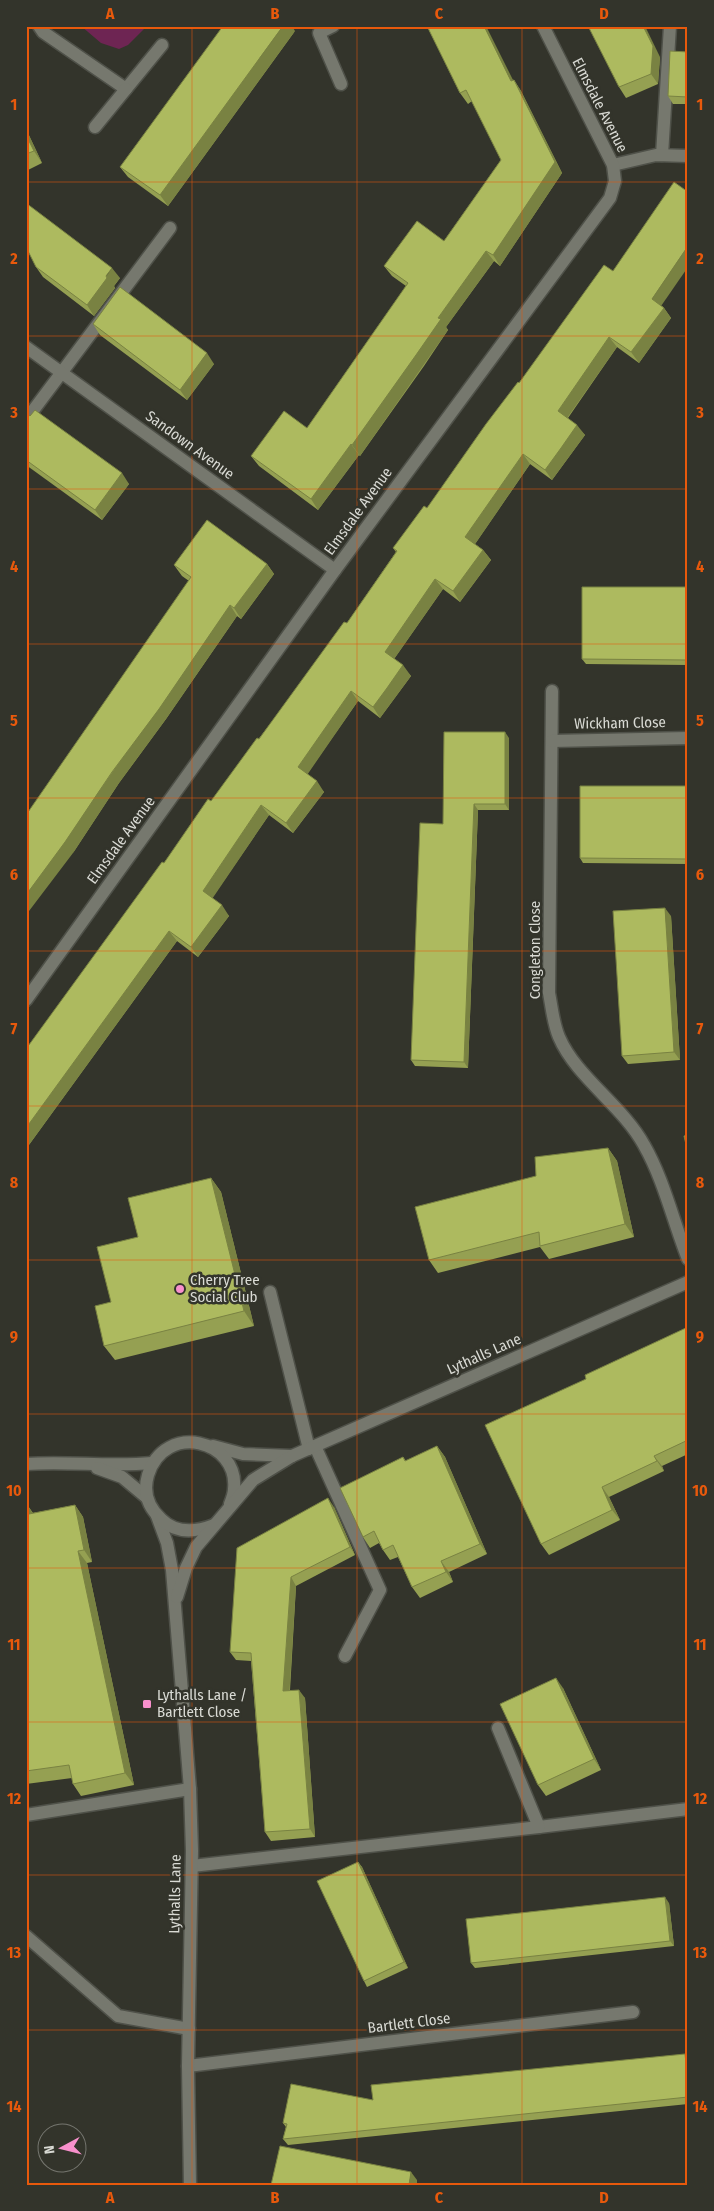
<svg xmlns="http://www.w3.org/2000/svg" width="714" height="2211" viewBox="0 0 714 2211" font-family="'Fira Sans Condensed',sans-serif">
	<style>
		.green { fill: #6e2553 }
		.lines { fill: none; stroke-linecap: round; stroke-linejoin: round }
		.service-casing { stroke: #4f5149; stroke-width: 15 }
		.minor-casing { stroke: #4f5149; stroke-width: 15 }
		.tertiary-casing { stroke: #4f5149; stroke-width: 15 }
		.service { stroke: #76786e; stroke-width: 12 }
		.minor { stroke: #76786e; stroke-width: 12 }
		.tertiary { stroke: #76786e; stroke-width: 12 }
		.wall { fill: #95a052 }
		.shaded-wall { fill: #798242 }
		.building { fill: #adba5f; stroke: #798242 }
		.grid { fill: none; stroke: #e8590c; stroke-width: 1; stroke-opacity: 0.55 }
		.poi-dot { fill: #f890cc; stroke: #33342b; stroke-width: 2 }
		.labels { text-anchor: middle; stroke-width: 5; stroke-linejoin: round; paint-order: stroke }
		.street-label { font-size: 15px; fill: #d9dad4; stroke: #33342b }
		.poi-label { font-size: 15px; fill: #d9dad4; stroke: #33342b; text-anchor: start }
		.neatline { fill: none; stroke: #e8590c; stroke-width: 2 }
		.grid-label { font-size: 16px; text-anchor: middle; font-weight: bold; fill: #e8590c }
	</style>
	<rect width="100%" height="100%" fill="#33342b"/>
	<path class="green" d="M81,26H147L128,45L119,49L101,43Z"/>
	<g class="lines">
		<g class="service-casing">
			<g id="service">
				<path d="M333,26L319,33L341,84"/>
				<path d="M662,155L670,26"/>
				<path d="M26,420L170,228"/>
				<path d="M270,1292L309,1449"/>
				<path d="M315,1446L380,1590L345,1656"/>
				<path d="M26,1815L190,1789"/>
				<path d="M539,1827L688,1809"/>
				<path d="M192,1866L539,1827L498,1728"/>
				<path d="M26,1936L118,2016L189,2029"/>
			</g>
		</g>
		<g class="minor-casing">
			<g id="minor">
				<path d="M39,26L43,32L126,89L162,45"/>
				<path d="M95,127L126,89"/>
				<path d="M613,165L656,155L688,156"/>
				<path d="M26,347L335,570"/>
				<path d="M552,691L549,993C552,1008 553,1023 559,1037C576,1077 623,1106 644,1145C664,1180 673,1221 688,1259"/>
				<path d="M552,741L688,738"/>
				<path d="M26,1000L335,570L610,198L615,181L613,165L543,26"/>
				<path d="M26,1464C68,1461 110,1467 152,1463"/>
				<path d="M97,1468L122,1477L146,1497"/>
				<path d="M188,2066L633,2012"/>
			</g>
		</g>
		<g class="tertiary-casing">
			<g id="tertiary">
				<path d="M213,1446L243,1454L292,1456"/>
				<path d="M157,1516L167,1543L172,1570L190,1789L192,1851L188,2066L190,2185"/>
				<path d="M214,1525C196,1532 176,1534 161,1519C148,1507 143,1492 148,1475C165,1421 239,1440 234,1489C234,1494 232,1499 230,1504"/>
				<path d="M177,1597L186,1568L196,1547L253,1480L292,1456L688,1282"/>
			</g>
		</g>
		<use href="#service" class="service"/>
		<use href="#minor" class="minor"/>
		<use href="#tertiary" class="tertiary"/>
	</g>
	<g class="wall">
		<path d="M427,26L513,80H514L521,91L562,173L500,266L494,261L446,327L448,330L424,366L360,456L359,455L318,510L259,466L251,456L307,428L406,286L392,276L384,266L444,241L501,160L472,101L468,104L460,93Z"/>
		<path d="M295,31L168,206L128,177L120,167Z"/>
		<path d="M688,52V104H673L668,96Z"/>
		<path d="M660,57L658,84L626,98L619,87Z"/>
		<path d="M26,129L42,163L26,171Z"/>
		<path d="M36,267L120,278L114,286L115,288L94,316L43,277Z"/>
		<path d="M662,306L664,308L671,318L639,363L617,347L568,418L585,435L552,480L530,464L475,544L483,550L491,560L460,602L443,589L394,659L411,676L380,718L358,701L330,741L307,774L324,792L293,833L269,815L212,898L229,916L198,957L177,941L26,1149V1049L164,863L347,623L396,552L393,548L427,508L519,383Z"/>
		<path d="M93,324L214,364L187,400L100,335Z"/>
		<path d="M26,413L129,484L102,520L26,465Z"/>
		<path d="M267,564L274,574L241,619L237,616L166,719L119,783L73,853L189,581L182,576L174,565Z"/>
		<path d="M688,587V665L586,664L582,659Z"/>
		<path d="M509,738V810H478L468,1068L415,1066L411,1060L443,824Z"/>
		<path d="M688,786V864L583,863L580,858Z"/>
		<path d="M671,916L680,1060L628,1064L622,1056Z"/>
		<path d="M608,1148L617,1161L634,1237L549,1259L540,1247L438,1273L429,1260L536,1176Z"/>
		<path d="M211,1178L221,1192L254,1326L115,1360L104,1346L111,1302L138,1237Z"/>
		<path d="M688,1327V1454L662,1466L664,1471L609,1497L620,1520L549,1555L541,1544L586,1379Z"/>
		<path d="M437,1446L445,1457L487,1554L449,1572L453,1582L420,1598L412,1587L398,1557L390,1560L383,1550L379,1543L370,1548L363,1537L403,1457L406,1461Z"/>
		<path d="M75,1505L83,1517L92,1562L87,1563L134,1785L81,1796L73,1784L72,1778L26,1784V1630L28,1629V1506L33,1513Z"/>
		<path d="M334,1507L355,1555L296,1586L290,1690L305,1698L315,1837L271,1841L265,1832L251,1661L236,1660L230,1652Z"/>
		<path d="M563,1688L601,1770L546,1796L538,1785Z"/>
		<path d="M358,1862L362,1867L408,1968L367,1987L364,1981Z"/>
		<path d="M669,1903L674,1946L475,1968L471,1963Z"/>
		<path d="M685,2054L688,2058V2104L288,2145L283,2139L286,2127L283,2123L373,2100Z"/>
	</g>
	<g class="shaded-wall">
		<path d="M283,26H292L295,31L168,206L160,195Z"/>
		<path d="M484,26H486L519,92L511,81Z"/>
		<path d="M643,26H645L660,57L658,84L651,74Z"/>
		<path d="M514,80L521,91L562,173L500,266L493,255Z"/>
		<path d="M26,129L42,163L34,151L26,135Z"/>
		<path d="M688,246V267L659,309L652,299Z"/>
		<path d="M486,251L494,261L446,327L448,330L360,456L352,445L438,318Z"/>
		<path d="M112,268L120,278L114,286L115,288L94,316L87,305Z"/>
		<path d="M664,308L671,318L639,363L631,352Z"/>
		<path d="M609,337L617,347L565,421L558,411Z"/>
		<path d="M207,353L214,364L187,400L180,390Z"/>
		<path d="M577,425L585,435L552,480L545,470Z"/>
		<path d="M351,444L359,455L318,510L311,499Z"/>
		<path d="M523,454L530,464L473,547L465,537Z"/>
		<path d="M122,473L129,484L102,520L95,510Z"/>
		<path d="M483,550L491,560L460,602L453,591Z"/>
		<path d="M267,564L274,574L241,619L234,608Z"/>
		<path d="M435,579L443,589L392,662L385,652Z"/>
		<path d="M230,605L237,616L166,719L119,783L73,853L26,915V895Z"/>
		<path d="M403,665L411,676L380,718L373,707Z"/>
		<path d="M351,691L358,701L305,778L298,767Z"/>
		<path d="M505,732L509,738V810L505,804Z"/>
		<path d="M317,781L324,792L293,833L286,823Z"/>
		<path d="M474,804L478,810L468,1068L464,1062Z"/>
		<path d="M261,805L269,815L210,902L203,891Z"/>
		<path d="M222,905L229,916L198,957L191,947Z"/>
		<path d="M665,908L671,916L680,1060L674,1052Z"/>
		<path d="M169,931L177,941L26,1149V1128Z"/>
		<path d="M608,1148L617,1161L634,1237L625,1224Z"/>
		<path d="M211,1178L221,1192L254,1326L244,1311Z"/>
		<path d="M437,1446L445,1457L487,1554L480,1544Z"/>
		<path d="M654,1456L662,1466L664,1471L657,1461Z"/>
		<path d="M602,1487L609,1497L620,1520L612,1510Z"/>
		<path d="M328,1498L334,1507L355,1555L350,1547Z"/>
		<path d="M75,1505L83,1517L92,1562L84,1550Z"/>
		<path d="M28,1506L36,1518L29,1514Z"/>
		<path d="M78,1551L87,1563L134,1785L125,1773Z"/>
		<path d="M441,1561L449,1572L453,1582L446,1572Z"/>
		<path d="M291,1577L296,1586L289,1699L283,1691Z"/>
		<path d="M556,1678L563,1688L601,1770L594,1759Z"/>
		<path d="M299,1690L305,1698L315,1837L310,1829Z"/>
		<path d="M358,1862L362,1867L408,1968L404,1962Z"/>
		<path d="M665,1897L669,1903L674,1946L670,1941Z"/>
		<path d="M685,2054L688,2058V2082Z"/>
		<path d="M411,2172L417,2180V2185H409Z"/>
	</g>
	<g class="building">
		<path d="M223,26H283L160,195L120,167Z"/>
		<path d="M427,26H484L511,81L514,80L555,162L493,255L486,251L438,318L441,319L416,355L352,445L351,444L311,499L251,456L284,411L307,428L408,283L384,266L417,221L444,241L501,160L466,90L460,93Z"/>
		<path d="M588,26H643L653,46L651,74L619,87Z"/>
		<path d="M670,51L688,52V97L668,96Z"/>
		<path d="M26,135L34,151L26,154Z"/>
		<path d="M674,182L688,192V246L652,299L664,308L631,352L609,337L558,411L577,425L561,448L545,470L523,454L465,537L483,550L453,591L435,579L385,652L403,665L387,688L373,707L351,691L298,767L317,781L286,823L261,805L203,891L222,905L191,947L169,931L26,1128V1049L162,862L164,863L208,799L211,801L257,738L259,739L344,622L347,623L397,551L393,548L424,506L427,508L486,424L518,382L519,383L604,265L613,271Z"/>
		<path d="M26,203L112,268L106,276L107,278L87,305L36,267L26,247Z"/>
		<path d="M120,287L207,353L180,390L93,324Z"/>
		<path d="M35,410L122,473L95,510L26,460V413L30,416Z"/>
		<path d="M207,520L267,564L234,608L230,605L159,709L112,772L65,842L26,895V815L191,577L174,565Z"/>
		<path d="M582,587H688V660L582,659Z"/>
		<path d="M444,732H505V804H474L464,1062L411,1060L420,823L443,824Z"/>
		<path d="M580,786H688V859L580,858Z"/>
		<path d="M665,908L674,1052L622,1056L613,911Z"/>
		<path d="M688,1135V1153L684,1136Z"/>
		<path d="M608,1148L625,1224L540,1246L539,1232L429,1260L415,1207L536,1176L535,1157Z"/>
		<path d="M211,1178L244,1311L104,1346L95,1306L111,1302L97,1247L138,1237L128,1198Z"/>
		<path d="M688,1327V1440L654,1456L657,1461L602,1487L612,1510L541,1544L485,1425L586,1379L585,1375Z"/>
		<path d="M437,1446L480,1544L441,1561L446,1572L412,1587L393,1545L383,1550L374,1531L363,1537L340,1488L403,1457L405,1461Z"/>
		<path d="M328,1498L350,1547L291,1577L283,1691L299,1690L310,1829L265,1832L251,1653L230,1652L237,1548Z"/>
		<path d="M75,1505L84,1550L78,1551L125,1773L73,1784L69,1765L26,1771V1630L28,1629L26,1616V1506H28L29,1514Z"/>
		<path d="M556,1678L594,1759L538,1785L500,1704Z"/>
		<path d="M358,1862L404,1962L364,1981L317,1881Z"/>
		<path d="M665,1897L670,1941L471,1963L466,1919Z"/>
		<path d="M685,2054L688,2082V2097L283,2139L287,2124L283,2123L291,2084L373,2100L371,2085Z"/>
		<path d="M280,2146L411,2172L409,2185H271Z"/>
	</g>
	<path class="grid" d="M192,26V2185M357,26V2185M522,26V2185M26,182H688M26,336H688M26,489H688M26,644H688M26,798H688M26,951H688M26,1106H688M26,1260H688M26,1414H688M26,1568H688M26,1722H688M26,1875H688M26,2030H688"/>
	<g class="poi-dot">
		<circle cx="180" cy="1289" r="5"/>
		<rect x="142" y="1699" width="10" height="10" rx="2.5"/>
	</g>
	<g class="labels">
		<g class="street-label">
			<text transform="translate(600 105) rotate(63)" y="5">Elmsdale Avenue</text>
			<text transform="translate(190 445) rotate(36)" y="5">Sandown Avenue</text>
			<text transform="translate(358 511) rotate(-54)" y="5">Elmsdale Avenue</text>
			<text transform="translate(620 723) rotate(-1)" y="5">Wickham Close</text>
			<text transform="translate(121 840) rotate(-54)" y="5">Elmsdale Avenue</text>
			<text transform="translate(535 950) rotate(-90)" y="5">Congleton Close</text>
			<text transform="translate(484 1354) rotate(-24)" y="5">Lythalls Lane</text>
			<text transform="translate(175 1894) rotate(-89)" y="5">Lythalls Lane</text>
			<text transform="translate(409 2023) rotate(-7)" y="5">Bartlett Close</text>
		</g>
		<g class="poi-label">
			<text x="190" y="1285">Cherry Tree<tspan x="190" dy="17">Social Club</tspan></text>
			<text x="157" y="1700">Lythalls Lane /<tspan x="157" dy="17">Bartlett Close</tspan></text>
		</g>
	</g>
	<rect width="714" height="2211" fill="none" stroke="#33342b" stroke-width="55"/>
	<g transform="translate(62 2148) rotate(263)"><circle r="24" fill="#33342b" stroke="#75766f"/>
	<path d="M0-4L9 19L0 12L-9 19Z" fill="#f890cc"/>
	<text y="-8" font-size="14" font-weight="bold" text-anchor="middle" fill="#d9dad4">N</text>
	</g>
	<rect x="28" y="28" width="658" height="2156" class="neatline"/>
	<g class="grid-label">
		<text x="110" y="19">A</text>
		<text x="275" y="19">B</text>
		<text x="439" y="19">C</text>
		<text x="604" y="19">D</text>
		<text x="14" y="110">1</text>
		<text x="700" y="110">1</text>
		<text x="14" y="264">2</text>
		<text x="700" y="264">2</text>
		<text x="14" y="418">3</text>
		<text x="700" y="418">3</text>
		<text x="14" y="572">4</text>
		<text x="700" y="572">4</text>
		<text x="14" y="726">5</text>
		<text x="700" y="726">5</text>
		<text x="14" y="880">6</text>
		<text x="700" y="880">6</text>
		<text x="14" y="1034">7</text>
		<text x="700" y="1034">7</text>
		<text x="14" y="1188">8</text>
		<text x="700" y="1188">8</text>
		<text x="14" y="1342">9</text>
		<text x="700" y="1342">9</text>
		<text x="14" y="1496">10</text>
		<text x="700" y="1496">10</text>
		<text x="14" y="1650">11</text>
		<text x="700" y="1650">11</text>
		<text x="14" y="1804">12</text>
		<text x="700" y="1804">12</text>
		<text x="14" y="1958">13</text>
		<text x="700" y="1958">13</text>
		<text x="14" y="2112">14</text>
		<text x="700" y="2112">14</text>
		<text x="110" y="2203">A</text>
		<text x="275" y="2203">B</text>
		<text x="439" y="2203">C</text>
		<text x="604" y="2203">D</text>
	</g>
</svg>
